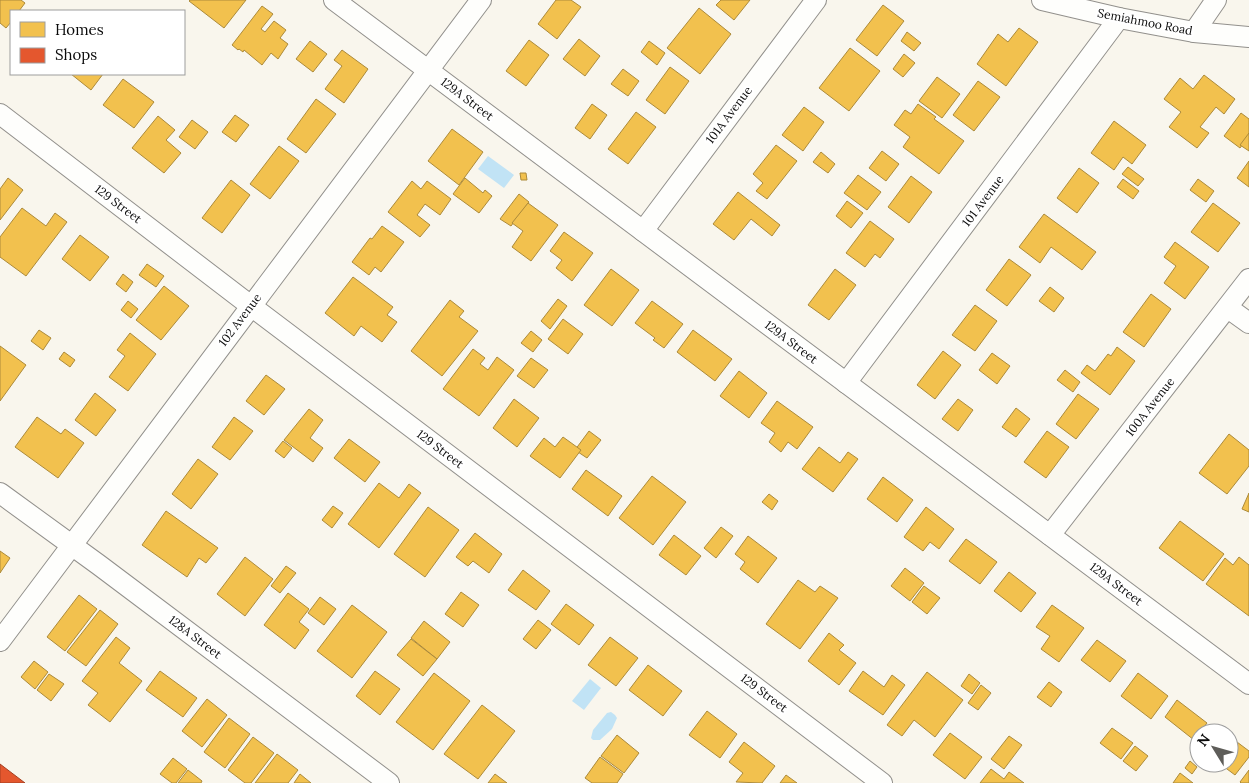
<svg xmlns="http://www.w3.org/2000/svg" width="1249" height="783" viewBox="0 0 1249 783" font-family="Lora,serif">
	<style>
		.water { fill: #c1e3f5 }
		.homes { fill: #f2c14e; stroke: #ac8a3a }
		.shops { fill: #e4572e; stroke: #a34023 }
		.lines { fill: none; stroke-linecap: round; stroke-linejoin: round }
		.minor-casing { stroke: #92908c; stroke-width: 22 }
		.minor { stroke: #fefefc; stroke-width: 20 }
		.labels { text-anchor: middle; stroke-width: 5; stroke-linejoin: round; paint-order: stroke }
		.street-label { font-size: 12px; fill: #0a0a0a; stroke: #fff }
	</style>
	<rect width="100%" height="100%" fill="#f9f6ed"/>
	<g class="water">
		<path d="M488,156L514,175L504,188L478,169Z"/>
		<path d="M590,679L601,688L584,710L572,701Z"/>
		<path d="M611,712L615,715L617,718L612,729L600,740H593L591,738L593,730L607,713Z"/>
	</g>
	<g class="homes">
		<path d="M0,0H21L25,3L19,11H11V22L6,28L0,23Z"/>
		<path d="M190,0H246L224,28L189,1Z"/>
		<path d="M556,0H571L581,7L557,39L538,24Z"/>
		<path d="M721,0H750L734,20L716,5Z"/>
		<path d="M883,5L904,21L877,56L856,40Z"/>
		<path d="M262,6L273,14L261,29L265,32L274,21L286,30L280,38L288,44L278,59L271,53L262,65L244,50L243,52L239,49L238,50L232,45Z"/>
		<path d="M699,8L731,34L700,74L667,48Z"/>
		<path d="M1019,28L1038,42L1006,86L977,64L998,34L1008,42Z"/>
		<path d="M907,32L921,43L914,51L901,41Z"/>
		<path d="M579,39L600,56L585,76L563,59Z"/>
		<path d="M529,40L549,55L526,86L506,71Z"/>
		<path d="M310,41L327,54L313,72L296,59Z"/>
		<path d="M649,41L665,53L657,65L641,52Z"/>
		<path d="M850,48L880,71L849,111L819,88Z"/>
		<path d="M342,50L368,69L344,103L325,89L342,66L334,60Z"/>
		<path d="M904,54L915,63L903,77L893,69Z"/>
		<path d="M670,67L689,81L665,114L646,100Z"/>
		<path d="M623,69L639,81L628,96L611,84Z"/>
		<path d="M71,74H103L91,90Z"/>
		<path d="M1204,75L1235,99L1224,114L1216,107L1200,127L1209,133L1197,148L1169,127L1181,112L1164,99L1180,78L1193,89Z"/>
		<path d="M937,77L960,94L942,118L919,101Z"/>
		<path d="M123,79L154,102L134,128L103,105Z"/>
		<path d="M978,81L1000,97L974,131L953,115Z"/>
		<path d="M316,99L336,114L306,153L287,139Z"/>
		<path d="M592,104L607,115L590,139L575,128Z"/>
		<path d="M918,104L936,117L934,119L964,141L939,174L903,147L910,137L894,125L905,110L911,114Z"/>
		<path d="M804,107L824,122L803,151L782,135Z"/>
		<path d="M636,112L656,127L628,164L608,149Z"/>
		<path d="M1241,113L1249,119V136L1240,148L1224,136Z"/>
		<path d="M235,115L249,125L236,142L222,132Z"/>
		<path d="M158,116L175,130L166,140L181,153L164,173L132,148Z"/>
		<path d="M192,120L208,132L195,149L179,137Z"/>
		<path d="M1114,121L1146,145L1132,164L1123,157L1114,170L1091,153Z"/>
		<path d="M452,129L483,152L459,185L428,161Z"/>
		<path d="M1249,133V151L1240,145Z"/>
		<path d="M776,145L797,161L767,199L756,191L763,183L753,174Z"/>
		<path d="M279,146L299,161L270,199L250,184Z"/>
		<path d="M882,151L899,164L886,181L869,168Z"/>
		<path d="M821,152L835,164L828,173L813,162Z"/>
		<path d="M1249,161V187L1237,178Z"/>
		<path d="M1128,167L1144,179L1138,186L1122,174Z"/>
		<path d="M1079,168L1099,183L1077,213L1057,198Z"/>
		<path d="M520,173H526L527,180H521Z"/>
		<path d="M858,175L881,192L867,210L844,193Z"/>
		<path d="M911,176L932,192L909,223L888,207Z"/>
		<path d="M8,178L23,190L0,220V189Z"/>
		<path d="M465,178L483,193L485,190L492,196L479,213L453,194Z"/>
		<path d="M1123,179L1139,191L1133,199L1117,187Z"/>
		<path d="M1198,179L1214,191L1206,202L1190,190Z"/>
		<path d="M231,180L250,195L222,233L202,218Z"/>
		<path d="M412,181L421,189L427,181L451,199L440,215L425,204L417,215L430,225L420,237L388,212Z"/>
		<path d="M738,192L780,225L772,236L751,219L734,240L713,224Z"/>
		<path d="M519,194L529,202L511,226L500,219Z"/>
		<path d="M847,201L863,213L851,228L836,216Z"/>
		<path d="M528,203L558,225L531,261L512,247L523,231L512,223Z"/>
		<path d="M1213,203L1240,223L1218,252L1191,232Z"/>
		<path d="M22,208L46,226L55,213L67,222L26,276L0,257V237Z"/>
		<path d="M1044,214L1096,252L1082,270L1051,247L1040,263L1019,247Z"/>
		<path d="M870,221L894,239L880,258L875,254L865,267L846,253Z"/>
		<path d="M382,226L404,242L381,272L375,267L369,275L352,262L370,238L372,239Z"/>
		<path d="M564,232L593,253L572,281L556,268L562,260L550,251Z"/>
		<path d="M80,235L109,257L90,281L62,259Z"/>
		<path d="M1175,242L1209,267L1185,299L1164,283L1176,266L1164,257Z"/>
		<path d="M1009,259L1031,275L1007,306L986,290Z"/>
		<path d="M147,264L164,276L156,287L139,275Z"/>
		<path d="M611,269L639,290L612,326L584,305Z"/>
		<path d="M835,269L856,285L829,320L808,305Z"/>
		<path d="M123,274L133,282L126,292L116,284Z"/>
		<path d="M353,277L393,307L387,315L397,322L382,342L361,326L354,336L325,313Z"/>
		<path d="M164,286L189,306L161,340L136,320Z"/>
		<path d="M1050,287L1064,298L1054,312L1039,301Z"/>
		<path d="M1151,294L1171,309L1144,347L1123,332Z"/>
		<path d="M558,299L567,306L550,329L541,321Z"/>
		<path d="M450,300L464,311L459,317L478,331L442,376L411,351Z"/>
		<path d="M128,301L138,309L131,318L121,310Z"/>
		<path d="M652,301L683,324L664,348L653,340L655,338L635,323Z"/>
		<path d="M975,305L997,321L975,351L952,335Z"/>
		<path d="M563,319L583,334L568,354L548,339Z"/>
		<path d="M39,330L51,338L43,350L31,341Z"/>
		<path d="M693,330L732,359L715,381L677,352Z"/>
		<path d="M531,331L542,340L533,352L521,343Z"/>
		<path d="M130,333L156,354L128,391L109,377L125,356L117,350Z"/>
		<path d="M0,346L26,365L0,401Z"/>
		<path d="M1117,347L1135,361L1110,395L1081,373L1087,365L1095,371L1108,354L1111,356Z"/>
		<path d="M473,349L485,358L480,364L488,370L497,357L514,370L479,416L443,389Z"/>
		<path d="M943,351L961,365L935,399L917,385Z"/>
		<path d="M64,352L75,360L70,367L59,359Z"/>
		<path d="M992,353L1010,366L997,384L979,370Z"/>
		<path d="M531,358L548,370L534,388L517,376Z"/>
		<path d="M1065,370L1080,382L1073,392L1057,380Z"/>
		<path d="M739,371L767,393L749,418L720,396Z"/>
		<path d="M266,375L285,389L264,415L246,401Z"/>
		<path d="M95,393L116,410L96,436L75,420Z"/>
		<path d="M1078,394L1099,409L1076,439L1056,424Z"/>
		<path d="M514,399L539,418L517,447L493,428Z"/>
		<path d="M958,399L973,410L958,431L942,419Z"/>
		<path d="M777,401L813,427L797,449L788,442L781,452L769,442L775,433L761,423Z"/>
		<path d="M1016,408L1030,419L1016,437L1002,427Z"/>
		<path d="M309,409L323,420L310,438L323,448L313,462L284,440Z"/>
		<path d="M37,417L61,434L65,429L84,443L58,478L15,447Z"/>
		<path d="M234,417L253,431L230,460L212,447Z"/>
		<path d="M589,431L601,440L587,458L575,450Z"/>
		<path d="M1047,431L1069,447L1046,478L1024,462Z"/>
		<path d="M1229,434L1249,450V466L1227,494L1199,473Z"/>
		<path d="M563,437L581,450L560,478L530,456L544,438L555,447Z"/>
		<path d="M349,439L380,462L365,482L334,458Z"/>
		<path d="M283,441L292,448L284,458L275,451Z"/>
		<path d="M819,447L840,463L848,452L858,459L833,492L802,469Z"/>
		<path d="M198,459L218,474L191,509L172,494Z"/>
		<path d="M586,470L622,496L608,516L572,489Z"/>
		<path d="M652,476L686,502L653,545L619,518Z"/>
		<path d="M883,477L913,500L897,522L867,499Z"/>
		<path d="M379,483L399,498L409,484L421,493L379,548L348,524Z"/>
		<path d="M1249,493V512L1242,509Z"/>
		<path d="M769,494L778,501L772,510L762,502Z"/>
		<path d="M333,506L343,513L332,528L322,520Z"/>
		<path d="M428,507L459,530L425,577L394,554Z"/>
		<path d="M926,507L954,529L939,549L930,542L923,551L904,537Z"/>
		<path d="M166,511L218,548L206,563L199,558L187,577L142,545Z"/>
		<path d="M1180,521L1224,554L1203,581L1159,548Z"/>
		<path d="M721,527L733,536L716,558L704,548Z"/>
		<path d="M475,533L502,554L489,573L473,561L468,566L456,557Z"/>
		<path d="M674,535L701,556L686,575L659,555Z"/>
		<path d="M748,536L777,558L758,583L740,569L745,562L735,554Z"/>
		<path d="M966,539L997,562L980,584L949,561Z"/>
		<path d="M0,551L10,558L0,573Z"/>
		<path d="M245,557L273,579L245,616L217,594Z"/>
		<path d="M1239,557L1249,565V616L1206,584L1225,558L1233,565Z"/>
		<path d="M286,566L296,573L280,593L271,586Z"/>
		<path d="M905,568L924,583L910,601L891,586Z"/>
		<path d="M523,570L550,591L536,610L508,590Z"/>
		<path d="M1009,572L1036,593L1021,612L994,591Z"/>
		<path d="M798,580L815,592L820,586L838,598L800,649L766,624Z"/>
		<path d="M924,586L940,598L927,614L912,602Z"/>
		<path d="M461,592L479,605L463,627L445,614Z"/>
		<path d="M288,593L309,609L299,622L309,630L295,649L264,625Z"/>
		<path d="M79,595L97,609L65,651L47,637Z"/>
		<path d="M320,597L336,609L324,625L308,613Z"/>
		<path d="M566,604L594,625L579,645L551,624Z"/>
		<path d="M352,605L387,632L352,678L317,651Z"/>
		<path d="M1052,605L1084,628L1059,662L1041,649L1050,636L1036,627Z"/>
		<path d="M100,610L118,624L86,666L67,652Z"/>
		<path d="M538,620L551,630L536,649L523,639Z"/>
		<path d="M424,621L450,642L437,659L411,638Z"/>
		<path d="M829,633L844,645L839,650L856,663L839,685L808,661Z"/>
		<path d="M116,637L130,648L119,663L142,681L110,722L88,705L98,693L82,681Z"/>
		<path d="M610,637L638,658L616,686L588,665Z"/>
		<path d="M411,639L437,659L423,676L397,655Z"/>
		<path d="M1097,640L1126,661L1110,682L1081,660Z"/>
		<path d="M34,661L48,672L35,689L21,677Z"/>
		<path d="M648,665L682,691L663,716L629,690Z"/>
		<path d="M160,671L197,698L183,717L146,690Z"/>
		<path d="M375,671L400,689L380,715L356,696Z"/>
		<path d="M863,671L884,687L892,675L905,685L883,715L849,691Z"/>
		<path d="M927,672L963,700L935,737L914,720L902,736L887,725Z"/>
		<path d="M434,673L470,701L433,750L396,722Z"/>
		<path d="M1138,673L1168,696L1151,719L1121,696Z"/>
		<path d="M49,674L64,684L51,701L37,690Z"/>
		<path d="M969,674L980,683L972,694L961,686Z"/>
		<path d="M1049,682L1062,692L1051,707L1037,697Z"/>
		<path d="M981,685L991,693L978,710L968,703Z"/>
		<path d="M207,699L227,715L202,747L182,731Z"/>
		<path d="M1177,700L1207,723L1194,740L1165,717Z"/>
		<path d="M482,705L515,731L478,779L444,754Z"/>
		<path d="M707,711L737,734L720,758L689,735Z"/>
		<path d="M229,718L250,734L225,768L204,752Z"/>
		<path d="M1112,728L1133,743L1121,759L1100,743Z"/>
		<path d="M950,733L982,757L965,779L933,755Z"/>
		<path d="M617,735L639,753L624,773L601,756Z"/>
		<path d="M1009,736L1022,745L1004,769L991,759Z"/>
		<path d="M1229,736L1249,751V757L1235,775L1219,763H1229Z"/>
		<path d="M253,737L274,753L251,783H245L228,770Z"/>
		<path d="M744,742L775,766L762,783L736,782L743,773L729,762Z"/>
		<path d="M1135,746L1148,756L1136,771L1123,761Z"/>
		<path d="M277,754L298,770L288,783H255Z"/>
		<path d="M600,757L623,774L617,783H592L585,778Z"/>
		<path d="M173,758L187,769L176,783H172L160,774Z"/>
		<path d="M1190,761L1197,767L1192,774L1185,768Z"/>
		<path d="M991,769L1004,779L1009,772L1024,783H980Z"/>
		<path d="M188,770L202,781L201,783H178Z"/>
		<path d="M1249,770V783H1241L1240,782Z"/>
		<path d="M1180,773L1193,783H1173Z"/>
		<path d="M300,774L311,783H294Z"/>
		<path d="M495,774L507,783H488Z"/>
		<path d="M786,775L797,783H780Z"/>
	</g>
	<path class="shops" d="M0,764L25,783H0Z"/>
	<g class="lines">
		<g class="minor-casing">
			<g id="minor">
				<path d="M334,0L1249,684"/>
				<path d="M1042,0L1119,18L1194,32L1249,37"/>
				<path d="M1194,32L1216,0"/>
				<path d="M0,114L251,306L882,783"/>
				<path d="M643,231L816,0"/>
				<path d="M1228,308L1249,323"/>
				<path d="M846,383L1119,18"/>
				<path d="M0,493L99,565L389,783"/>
				<path d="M1050,535L1249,279"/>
				<path d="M0,641L481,0"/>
			</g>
		</g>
		<use href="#minor" class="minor"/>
	</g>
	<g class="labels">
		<g class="street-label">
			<text transform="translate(1145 22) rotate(11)" y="4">Semiahmoo Road</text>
			<text transform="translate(467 99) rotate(37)" y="4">129A Street</text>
			<text transform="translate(729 115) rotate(-53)" y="4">101A Avenue</text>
			<text transform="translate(983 201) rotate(-53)" y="4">101 Avenue</text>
			<text transform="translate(118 204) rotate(37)" y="4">129 Street</text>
			<text transform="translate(240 320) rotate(-53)" y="4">102 Avenue</text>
			<text transform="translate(791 342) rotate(37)" y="4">129A Street</text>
			<text transform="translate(1150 407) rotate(-52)" y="4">100A Avenue</text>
			<text transform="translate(440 449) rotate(37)" y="4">129 Street</text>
			<text transform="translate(1116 584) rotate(37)" y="4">129A Street</text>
			<text transform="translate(195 637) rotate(37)" y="4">128A Street</text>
			<text transform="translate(764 693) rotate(37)" y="4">129 Street</text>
		</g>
	</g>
	<rect x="10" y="10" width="175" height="65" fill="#ffffff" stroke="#9d9d9d"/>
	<rect x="20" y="22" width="25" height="15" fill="#f2c14e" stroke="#9d9d9d"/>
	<text x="55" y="35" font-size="15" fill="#0a0a0a">Homes</text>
	<rect x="20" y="48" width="25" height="15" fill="#e4572e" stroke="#9d9d9d"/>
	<text x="55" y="60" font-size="15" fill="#0a0a0a">Shops</text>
	<g transform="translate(1214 748) rotate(307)"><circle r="24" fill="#ffffff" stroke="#9d9d9d"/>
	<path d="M0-4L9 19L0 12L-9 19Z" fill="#5e5d59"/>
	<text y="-8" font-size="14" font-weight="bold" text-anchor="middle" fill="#0a0a0a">N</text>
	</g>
</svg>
